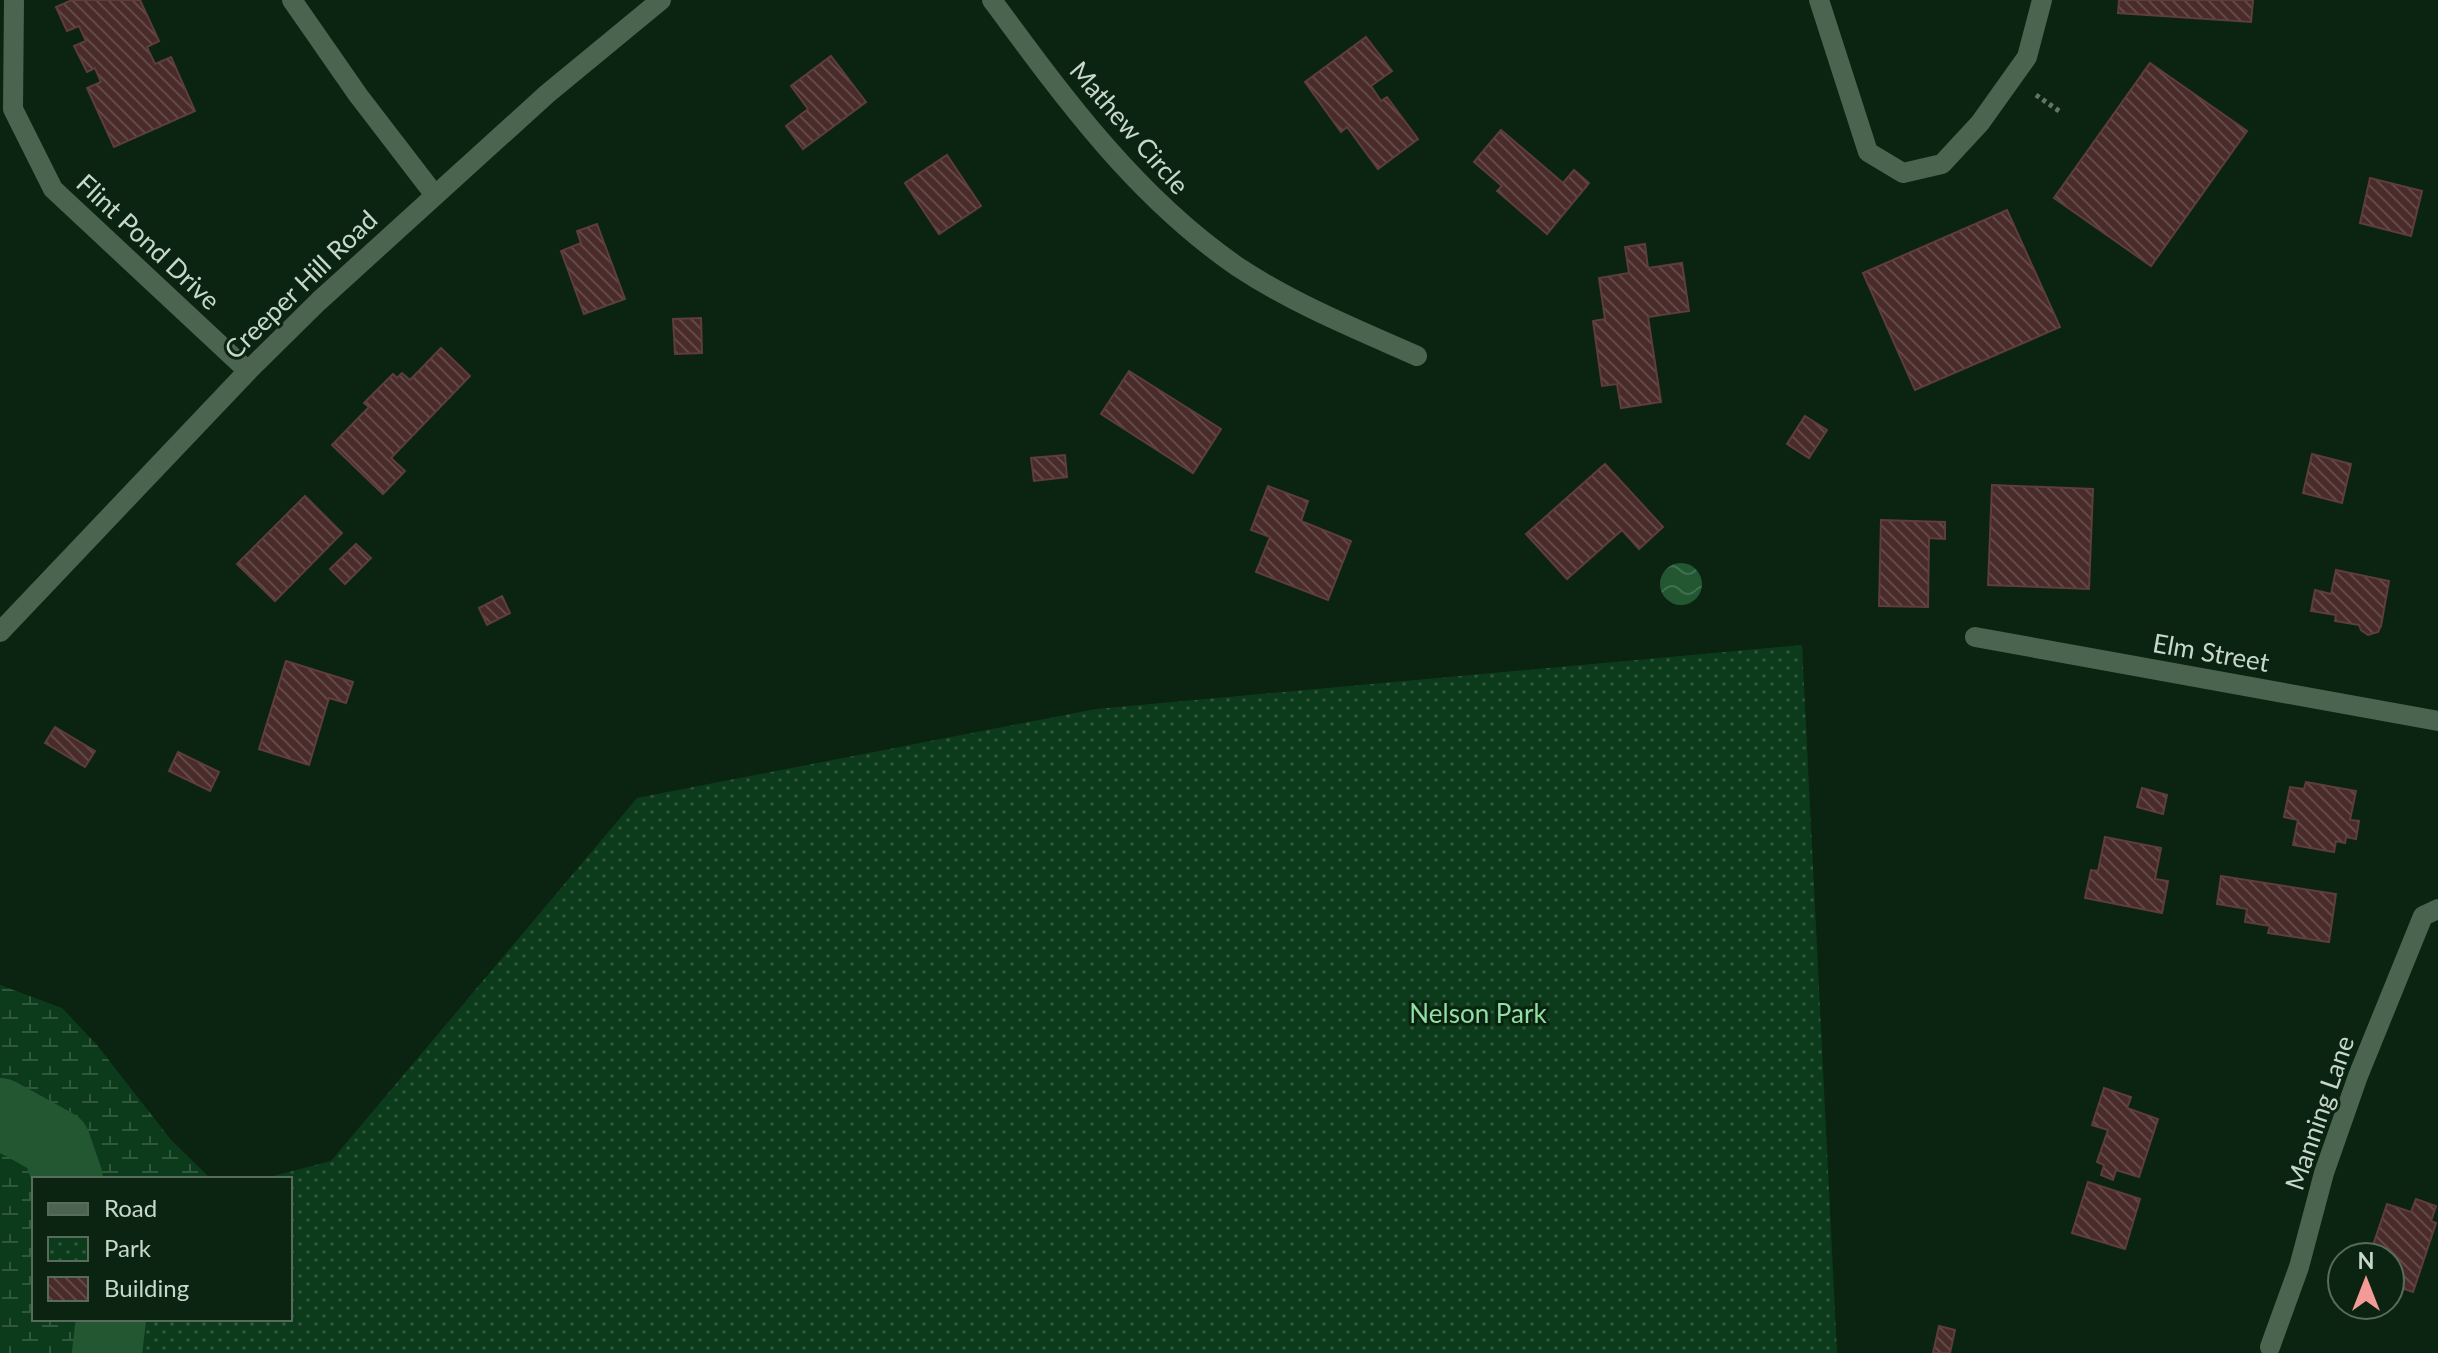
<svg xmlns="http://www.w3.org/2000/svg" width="2438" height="1353" viewBox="0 0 2438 1353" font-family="Lato,sans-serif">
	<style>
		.wetland { fill: url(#wetland-marsh) }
		.park { fill: url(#park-dots) }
		.water { fill: url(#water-waves) }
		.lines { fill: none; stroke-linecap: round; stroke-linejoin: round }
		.river { stroke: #235731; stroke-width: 70 }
		.building { fill: url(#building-back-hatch); stroke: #5e3d3c; stroke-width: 2 }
		.path { stroke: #627667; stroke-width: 5; stroke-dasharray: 4 4; stroke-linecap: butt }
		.minor { stroke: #4a644f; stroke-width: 20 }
		.labels { text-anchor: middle; stroke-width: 6; stroke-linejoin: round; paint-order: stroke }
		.street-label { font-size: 26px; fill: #c8d7cb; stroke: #0b2412 }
		.park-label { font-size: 26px; fill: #91dfa2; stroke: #0b2412 }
	</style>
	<defs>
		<pattern id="wetland-marsh" width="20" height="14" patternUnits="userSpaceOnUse" patternTransform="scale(2)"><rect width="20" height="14" fill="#0c3b1c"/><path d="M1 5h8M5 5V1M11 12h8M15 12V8" fill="none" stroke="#2e573c"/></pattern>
		<pattern id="park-dots" width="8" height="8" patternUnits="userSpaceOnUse" patternTransform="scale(2)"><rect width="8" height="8" fill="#0c3b1c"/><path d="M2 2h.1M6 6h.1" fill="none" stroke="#2e573c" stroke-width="1.8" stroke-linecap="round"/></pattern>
		<pattern id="water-waves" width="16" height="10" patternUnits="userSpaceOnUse" patternTransform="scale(2)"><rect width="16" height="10" fill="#235731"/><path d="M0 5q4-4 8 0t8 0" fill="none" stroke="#416e4e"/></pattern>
		<pattern id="building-back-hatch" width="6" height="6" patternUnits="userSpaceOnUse" patternTransform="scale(2)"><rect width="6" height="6" fill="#492b29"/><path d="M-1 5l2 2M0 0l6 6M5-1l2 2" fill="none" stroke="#624947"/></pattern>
	</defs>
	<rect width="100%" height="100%" fill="#0b2412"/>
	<path class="wetland" d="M0,985L62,1008L97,1045L171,1140L211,1179H34V1319H290L389,1353H0Z"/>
	<path class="park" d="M1802,645L1837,1353H129L128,1319H290V1179H262L331,1161L637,798L1096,709Z"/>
	<circle class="water" cx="1681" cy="584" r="21"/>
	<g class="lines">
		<g class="river">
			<path d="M0,1113L56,1144L68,1179"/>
			<path d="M107,1353L111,1319"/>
		</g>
	</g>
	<g class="building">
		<path d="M72,0H140L159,41L147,47L155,64L171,57L195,111L114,147L87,88L101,82L95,68L87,72L74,46L86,41L79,26L67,31L56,7Z"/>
		<path d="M2119,0H2253L2251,22L2118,13Z"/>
		<path d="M1366,37L1392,71L1371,86L1381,101L1387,97L1418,139L1378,169L1347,127L1341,132L1305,82Z"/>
		<path d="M831,56L866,102L803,149L786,126L808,109L791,86Z"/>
		<path d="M2150,63L2247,131L2151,266L2054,198Z"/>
		<path d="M1501,130L1563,183L1574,170L1589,183L1547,234L1497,191L1502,186L1474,162Z"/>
		<path d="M947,155L981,206L939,234L905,183Z"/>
		<path d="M2370,178L2422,191L2411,236L2360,223Z"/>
		<path d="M2007,210L2060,327L1915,390L1863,273Z"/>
		<path d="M597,224L625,299L584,314L561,251L581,243L577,231Z"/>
		<path d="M1645,244L1648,268L1682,263L1689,311L1648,317L1661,402L1621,408L1617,384L1602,386L1593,321L1605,319L1599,278L1629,273L1625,247Z"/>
		<path d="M701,318L702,353L675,354L673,319Z"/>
		<path d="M441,348L470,376L391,458L405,471L383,494L332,445L369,407L364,403L393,374L397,378L402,373L410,380Z"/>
		<path d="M1129,371L1221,429L1193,473L1101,414Z"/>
		<path d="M1805,416L1827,430L1809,458L1787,444Z"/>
		<path d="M2312,454L2351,464L2342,503L2303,493Z"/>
		<path d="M1065,455L1067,477L1034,481L1031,458Z"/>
		<path d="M1605,464L1663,527L1639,549L1622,530L1567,579L1526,534Z"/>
		<path d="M1992,485L2093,489L2089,589L1988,585Z"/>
		<path d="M1268,486L1308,501L1301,521L1351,541L1328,600L1256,572L1270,537L1251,530Z"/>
		<path d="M305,496L342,533L275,601L237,564Z"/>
		<path d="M1881,520L1945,522V539L1929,538L1928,607L1879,606Z"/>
		<path d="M356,544L371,558L345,584L330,569Z"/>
		<path d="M2336,570L2389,581L2381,626L2378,632L2368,635L2361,630L2359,625L2335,621L2336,615L2311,611L2315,590L2331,594Z"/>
		<path d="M502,596L510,613L487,625L479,608Z"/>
		<path d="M286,661L353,682L346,703L329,698L309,765L259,749Z"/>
		<path d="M55,727L95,751L85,767L45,743Z"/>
		<path d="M178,752L219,772L210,791L169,771Z"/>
		<path d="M2306,782L2356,791L2350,820L2359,821L2356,839L2346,837L2345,843L2336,841L2334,852L2293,845L2298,820L2284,817L2290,787L2304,789Z"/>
		<path d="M2142,788L2167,795L2163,814L2137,807Z"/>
		<path d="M2105,837L2161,848L2155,879L2168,881L2162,913L2085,898L2091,870L2098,871Z"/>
		<path d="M2221,876L2336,894L2329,942L2268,933L2270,926L2245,922L2247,909L2217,904Z"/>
		<path d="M2104,1088L2131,1097L2127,1108L2158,1119L2139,1177L2116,1170L2113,1180L2101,1175L2104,1165L2097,1162L2108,1130L2092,1125Z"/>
		<path d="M2088,1182L2140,1199L2125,1249L2072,1233Z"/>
		<path d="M2416,1199L2436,1206L2431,1221L2436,1223L2413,1292L2390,1284V1257H2369L2387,1204L2411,1212Z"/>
		<path d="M1939,1326L1955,1330L1950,1353H1933Z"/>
	</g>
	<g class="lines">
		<path class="path" d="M2036,95L2062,113"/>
		<g class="minor">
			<path d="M14,0L13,109L53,189L248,371"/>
			<path d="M292,0L358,95L434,194"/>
			<path d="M992,0C1064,98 1136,197 1238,267C1294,304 1356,329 1417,356"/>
			<path d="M1819,0L1868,152L1903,173L1942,164L1980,123L2027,57L2042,0"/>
			<path d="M0,632L248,371L319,301L547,94L661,0"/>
			<path d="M1975,637L2438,721"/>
			<path d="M2270,1347L2299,1267L2324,1173L2358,1076L2423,916L2438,909"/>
		</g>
	</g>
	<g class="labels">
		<g class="street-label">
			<text transform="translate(1129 128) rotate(49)" y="9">Mathew Circle</text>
			<text transform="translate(148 242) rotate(43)" y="9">Flint Pond Drive</text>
			<text transform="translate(301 285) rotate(-44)" y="9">Creeper Hill Road</text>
			<text transform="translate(2211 653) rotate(10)" y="9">Elm Street</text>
			<text transform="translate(2320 1113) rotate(-71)" y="9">Manning Lane</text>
		</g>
		<g class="park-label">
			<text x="1478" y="1023">Nelson Park</text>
		</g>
	</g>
	<rect x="32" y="1177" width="260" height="144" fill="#0b2412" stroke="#576c5c" stroke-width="2"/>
	<rect x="48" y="1203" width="40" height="12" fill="#4a644f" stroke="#576c5c" stroke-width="2"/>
	<text x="104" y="1217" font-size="24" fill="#c8d7cb">Road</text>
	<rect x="48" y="1237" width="40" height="24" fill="url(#park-dots)" stroke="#576c5c" stroke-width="2"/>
	<text x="104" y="1257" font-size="24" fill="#c8d7cb">Park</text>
	<rect x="48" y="1277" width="40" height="24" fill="url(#building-back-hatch)" stroke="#576c5c" stroke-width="2"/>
	<text x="104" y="1297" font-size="24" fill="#c8d7cb">Building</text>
	<g transform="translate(2366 1281)"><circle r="38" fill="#0b2412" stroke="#576c5c" stroke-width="2"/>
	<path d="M0-6L14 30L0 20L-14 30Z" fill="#f59b97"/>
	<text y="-12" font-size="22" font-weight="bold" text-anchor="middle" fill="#c8d7cb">N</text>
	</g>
</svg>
